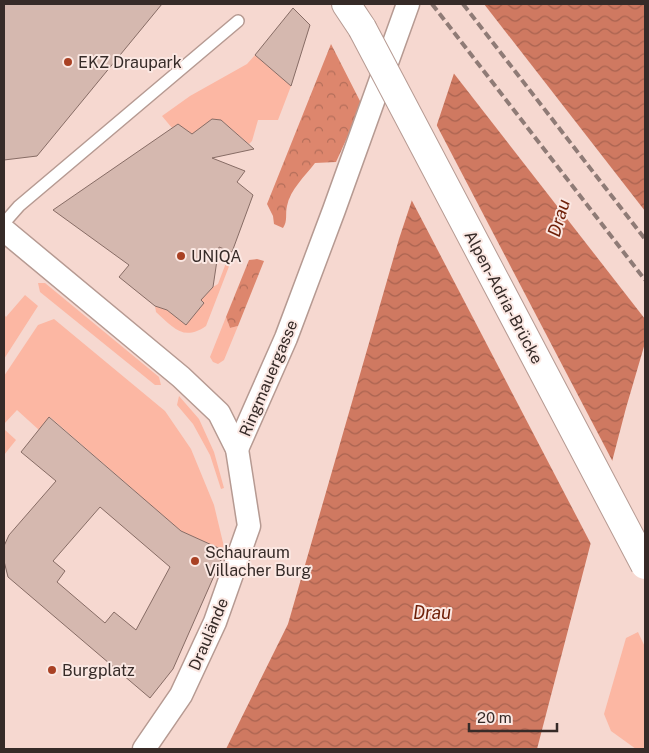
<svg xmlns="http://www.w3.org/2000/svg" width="649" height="753" viewBox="0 0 649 753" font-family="'Public Sans',sans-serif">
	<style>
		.grass { fill: #fcb7a3 }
		.forest { fill: url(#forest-crowns) }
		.water { fill: url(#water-waves) }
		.pier { fill: #f6d8d0 }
		.building { fill: #d5b8af; stroke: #876c65; fill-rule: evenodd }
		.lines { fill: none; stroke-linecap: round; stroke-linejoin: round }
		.service-casing { stroke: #b69a92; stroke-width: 14 }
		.minor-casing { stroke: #b69a92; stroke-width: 25 }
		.secondary-casing { stroke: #b69a92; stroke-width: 30 }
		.service { stroke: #fff; stroke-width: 11 }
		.minor { stroke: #fff; stroke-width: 22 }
		.secondary { stroke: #fff; stroke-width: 28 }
		.rail { stroke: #8f7b76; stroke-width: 4; stroke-dasharray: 8 4; stroke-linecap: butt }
		.secondary-bridge-casing { stroke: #b69a92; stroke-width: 30; stroke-linecap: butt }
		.secondary-bridge { stroke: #fff; stroke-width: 28 }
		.poi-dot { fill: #a94124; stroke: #fbe8e3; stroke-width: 2 }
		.labels { text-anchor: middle; stroke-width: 4; stroke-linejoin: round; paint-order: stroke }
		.poi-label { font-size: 16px; fill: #362b28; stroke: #fbe8e3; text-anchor: start }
		.street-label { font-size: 16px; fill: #362b28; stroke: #fbe8e3 }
		.water-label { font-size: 18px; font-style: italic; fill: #6f2009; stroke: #fbe8e3 }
	</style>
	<defs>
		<pattern id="forest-crowns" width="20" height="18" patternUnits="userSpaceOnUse" patternTransform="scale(1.25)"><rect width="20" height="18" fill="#dd866d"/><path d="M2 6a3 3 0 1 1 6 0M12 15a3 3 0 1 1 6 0" fill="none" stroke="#b46e5a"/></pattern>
		<pattern id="water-waves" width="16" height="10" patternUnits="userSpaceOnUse" patternTransform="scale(1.25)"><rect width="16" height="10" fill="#cf7961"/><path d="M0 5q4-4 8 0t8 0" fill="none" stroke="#a96350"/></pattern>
	</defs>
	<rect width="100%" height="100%" fill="#f6d8d0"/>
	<g class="grass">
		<path d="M255,55L291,86L278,120H258L252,141L249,144L221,120L212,119L193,135L178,124L172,128L162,116L190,96L247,64Z"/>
		<path d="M229,255L233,256L206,326C183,342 173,327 156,312L155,306L167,310L186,325L204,303L201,300L213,287L218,284Z"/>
		<path d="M38,283H45L159,377L161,385H155L40,292Z"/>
		<path d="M25,295L38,306L4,359V314L6,317Z"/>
		<path d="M226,317L230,328L238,326L224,360L218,364L213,362L210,357Z"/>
		<path d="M54,319L165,411L191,449L214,505L225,551L181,531L50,417L39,430L17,410L4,424V376L38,325Z"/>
		<path d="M179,396L199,419L214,452L224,488L221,489L210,455L193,424L177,405Z"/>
		<path d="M4,429L16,440L4,455Z"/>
		<path d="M638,632L645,647V749H636L611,731L604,714L626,638Z"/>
	</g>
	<g class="forest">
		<path d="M331,44L362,105L336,162L315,163C305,176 290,190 287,206C285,214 288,221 283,228L274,224L273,216L267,204Z"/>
		<path d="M257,259L264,261L238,326L230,328L226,317L249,260Z"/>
	</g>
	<path class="water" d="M477,4H645V343L626,408L537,749H226L288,624L399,239Z"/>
	<g class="pier">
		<path d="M475,4H484L645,211V319L452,71Z"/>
		<path d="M435,122L614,464L592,546L410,197Z"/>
	</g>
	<g class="building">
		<path d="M4,4H162L37,156L4,160Z"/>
		<path d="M293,8L310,25L291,86L255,55Z"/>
		<path d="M212,119L221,120L254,149L212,158L245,171L237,182L253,195L232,252L219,247L213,287L201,300L204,303L186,325L167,310L155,306L119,277L129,265L53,210L178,124L192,134Z"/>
		<path d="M49,417L181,531L225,551L173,669L150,698L8,577L4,561V546L9,535L56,481L21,452ZM100,507L170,567L136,630L114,612L105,623L57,582L65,571L53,561Z"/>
	</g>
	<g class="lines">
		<g class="service-casing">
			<path id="service" d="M4,223L19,206L238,21"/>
		</g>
		<g class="minor-casing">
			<g id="minor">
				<path d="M4,230L181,377L219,413L237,449L249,526L215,622L181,695L144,749"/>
				<path d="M237,449L286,338L334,210L408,4"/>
			</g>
		</g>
		<g class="secondary-casing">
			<path id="secondary" d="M346,4L362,28"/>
		</g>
		<use href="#service" class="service"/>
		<use href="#minor" class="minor"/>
		<use href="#secondary" class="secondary"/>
		<g class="rail">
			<path d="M432,4L645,280"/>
			<path d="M463,4L645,239"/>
		</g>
		<g class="secondary-bridge-casing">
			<path id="secondary-bridge" d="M362,28L645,565"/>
		</g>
		<use href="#secondary-bridge" class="secondary-bridge"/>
	</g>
	<g class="poi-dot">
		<circle cx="68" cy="62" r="5"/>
		<circle cx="181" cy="256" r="5"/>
		<circle cx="195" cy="561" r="5"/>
		<circle cx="52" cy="670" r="5"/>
	</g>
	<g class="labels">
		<g class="poi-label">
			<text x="78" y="68">EKZ Draupark</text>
			<text x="191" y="262">UNIQA</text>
			<text x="205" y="558">Schauraum<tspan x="205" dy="18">Villacher Burg</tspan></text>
			<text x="62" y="676">Burgplatz</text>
		</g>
		<g class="street-label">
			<text transform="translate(504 297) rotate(62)" y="6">Alpen-Adria-Brücke</text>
			<text transform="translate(268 378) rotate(-67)" y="6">Ringmauergasse</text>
			<text transform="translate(208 634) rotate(-67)" y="6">Draulände</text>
		</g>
		<g class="water-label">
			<text transform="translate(559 218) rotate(-73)" y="6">Drau</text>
			<text x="432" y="619">Drau</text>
		</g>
	</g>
	<rect width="649" height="753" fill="none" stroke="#362b28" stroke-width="10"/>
	<path d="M469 723v8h88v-8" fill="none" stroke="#362b28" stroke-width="2.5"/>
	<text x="477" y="723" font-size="15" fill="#362b28" stroke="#fbe8e3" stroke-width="4" paint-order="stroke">20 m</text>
</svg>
